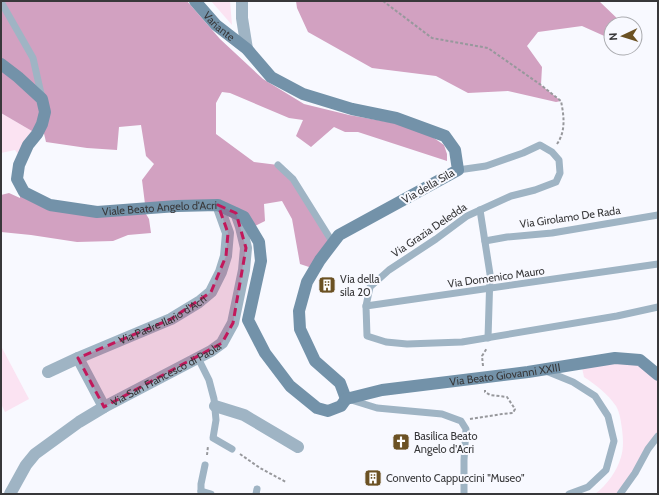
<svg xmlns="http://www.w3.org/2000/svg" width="659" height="495" viewBox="0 0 659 495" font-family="Cabin,sans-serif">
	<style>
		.green { fill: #fbe3f2 }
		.forest { fill: #d2a1c1 }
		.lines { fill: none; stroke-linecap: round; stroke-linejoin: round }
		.path { stroke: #97989c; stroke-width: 2; stroke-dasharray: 3 2; stroke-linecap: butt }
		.lane { stroke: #9fb4c4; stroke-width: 7 }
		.street { stroke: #9fb4c4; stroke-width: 12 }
		.secondary { stroke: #7392a9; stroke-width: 12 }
		.marked { fill: #c2185b; fill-opacity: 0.2; stroke: #c2185b; stroke-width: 3; stroke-dasharray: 8 5; stroke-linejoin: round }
		.labels { text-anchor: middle; stroke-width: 4; stroke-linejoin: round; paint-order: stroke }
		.street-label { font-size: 11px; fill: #38383a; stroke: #f8f9ff }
		.poi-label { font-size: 11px; fill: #38383a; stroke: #f8f9ff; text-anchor: start }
	</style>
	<rect width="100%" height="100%" fill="#f8f9ff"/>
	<g class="green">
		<path d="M211,1H230L232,25Z"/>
		<path d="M1,113L37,134L23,155L17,153L15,150L1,153Z"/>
		<path d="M1,346L29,399L5,412L1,404Z"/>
		<path d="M640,360L658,375V436L620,494H595C607,485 617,471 621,457C624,448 623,438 622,429C621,422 620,413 616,406C608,394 596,385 584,377L581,363Z"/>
	</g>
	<g class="forest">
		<path d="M1,1H187L220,39L263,79L304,104L349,115L394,123L431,136L444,145L447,154V161L358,132H345L334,127L311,147L296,136L303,120L289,118L230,93L222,92L216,103V134L254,162L278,165L293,179L333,243L315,269L300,264L292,219L282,201L264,204L265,221L251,228L218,205L143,209L149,219L151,233L128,235L113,241L77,242L31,235L1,232V195L9,193L20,198V194L92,212L145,204L142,180L154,164L146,156L141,125L119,127L117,150L87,148L46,142L42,125L37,134L1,113Z"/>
		<path d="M296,1H599L623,24H611V39L582,26L538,32L527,46L542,67L541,85L561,101L556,102L508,91L468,93L436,76L372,68L308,32L297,8Z"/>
	</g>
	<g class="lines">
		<g class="path">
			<path d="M383,1L432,38L488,48L541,85L561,101C564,116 566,131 557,144"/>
			<path d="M483,366L482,356L487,348"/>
			<path d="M470,419L502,414L513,413L515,409L507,397L490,395L485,392V390"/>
			<path d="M240,454L260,468L286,482"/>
			<path d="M207,455L208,446"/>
		</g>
		<g class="lane">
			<path d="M1,2L33,58L42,98"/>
			<path d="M278,165L293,179L333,243"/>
			<path d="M480,210L490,274L488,338"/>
			<path d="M485,241L507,237L552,233L658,215"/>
			<path d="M658,264L366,306L367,336L386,342L407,344L462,342L617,316L658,307"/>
			<path d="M366,306L370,287L389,270L436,239L467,216L511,196L535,190L556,182L560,173L559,160L552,152L540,145L523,153L486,166L458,170"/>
			<path d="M198,358L209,380L214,399L216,420L213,438L232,449"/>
			<path d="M546,371L573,382L595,396L608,416L614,441L606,470L588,487L569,494"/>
			<path d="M348,399L377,408L442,414L461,421L466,429L464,460V494"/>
			<path d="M201,491L211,494"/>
			<path d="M201,494V484L205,465"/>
			<path d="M256,494L257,489"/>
			<path d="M620,494L635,473L648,449L658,436"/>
		</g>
		<g class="street">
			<path d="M242,1V18L247,49"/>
			<path d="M78,358L104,407"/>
			<path id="s1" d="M48,372L78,358L171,319L199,302L211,292L221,272L226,256L228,233L218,205"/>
			<path d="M215,406L244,415L298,447"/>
			<path id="s2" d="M10,494L26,465L35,454L79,422L104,407L211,351L222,343L233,323L244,270L246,248L241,227L236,213"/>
		</g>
		<g class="secondary">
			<path id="s3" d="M195,1L216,25L247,49L271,77L303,94L352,109L396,118L445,136L455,150L458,170L339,235L320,260L307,282L299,311L300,329L315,361L340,383L346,399"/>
			<path id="s4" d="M1,64L18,77L42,99L45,112L42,124L37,134L28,145L19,165L17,179L24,192L50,205L97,212L177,206L218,205L244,217L259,242L261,261L248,320L265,353L290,386L317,408L328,411L341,406L346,399"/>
			<path id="s5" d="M346,399L382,390L528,372L615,358L640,360L658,375"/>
		</g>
	</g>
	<path class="marked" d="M218,205L236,213L246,248L233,323L222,343L104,407L78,358L171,319L211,292L226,256L228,233Z"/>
	<defs>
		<g id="building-square" transform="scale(0.9)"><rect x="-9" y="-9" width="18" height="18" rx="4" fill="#6b5123" stroke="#f8f9ff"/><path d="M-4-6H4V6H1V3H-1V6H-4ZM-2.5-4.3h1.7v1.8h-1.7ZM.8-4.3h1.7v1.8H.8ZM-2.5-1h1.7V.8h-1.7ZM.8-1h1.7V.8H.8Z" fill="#fff"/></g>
		<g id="church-square" transform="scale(0.9)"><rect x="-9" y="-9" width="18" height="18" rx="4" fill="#6b5123" stroke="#f8f9ff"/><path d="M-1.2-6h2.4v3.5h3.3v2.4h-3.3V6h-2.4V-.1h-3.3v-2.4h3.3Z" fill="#fff"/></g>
	</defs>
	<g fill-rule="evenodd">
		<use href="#building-square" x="327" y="285"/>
		<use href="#church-square" x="401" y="442"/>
		<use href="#building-square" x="373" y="478"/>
	</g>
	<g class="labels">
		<g class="street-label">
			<text dy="4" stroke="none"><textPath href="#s3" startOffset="35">Variante</textPath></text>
			<text transform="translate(428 186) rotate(-30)" y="4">Via della Sila</text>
			<text dy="4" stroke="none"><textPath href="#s4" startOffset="295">Viale Beato Angelo d'Acri</textPath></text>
			<text transform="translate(570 217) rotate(-8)" y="4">Via Girolamo De Rada</text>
			<text transform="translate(429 230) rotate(-34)" y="4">Via Grazia Deledda</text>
			<text transform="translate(496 277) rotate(-8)" y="4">Via Domenico Mauro</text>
			<text dy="4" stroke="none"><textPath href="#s1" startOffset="126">Via Padre Ilario d'Acri</textPath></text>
			<text dy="4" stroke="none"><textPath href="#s2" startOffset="201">Via San Francesco di Paola</textPath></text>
			<text dy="4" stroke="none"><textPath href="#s5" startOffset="161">Via Beato Giovanni XXIII</textPath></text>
		</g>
		<g class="poi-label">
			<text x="340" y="283">Via della<tspan x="340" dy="13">sila 20</tspan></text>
			<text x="414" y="440">Basilica Beato<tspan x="414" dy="13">Angelo d'Acri</tspan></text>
			<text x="386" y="482">Convento Cappuccini "Museo"</text>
		</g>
	</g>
	<rect width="659" height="495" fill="none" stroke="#38383a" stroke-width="4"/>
	<g transform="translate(623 36) rotate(266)"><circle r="19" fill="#f8f9ff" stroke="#abacb0"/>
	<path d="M0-3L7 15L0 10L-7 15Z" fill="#6b5123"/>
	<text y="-6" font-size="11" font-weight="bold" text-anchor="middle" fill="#38383a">N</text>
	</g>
</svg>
